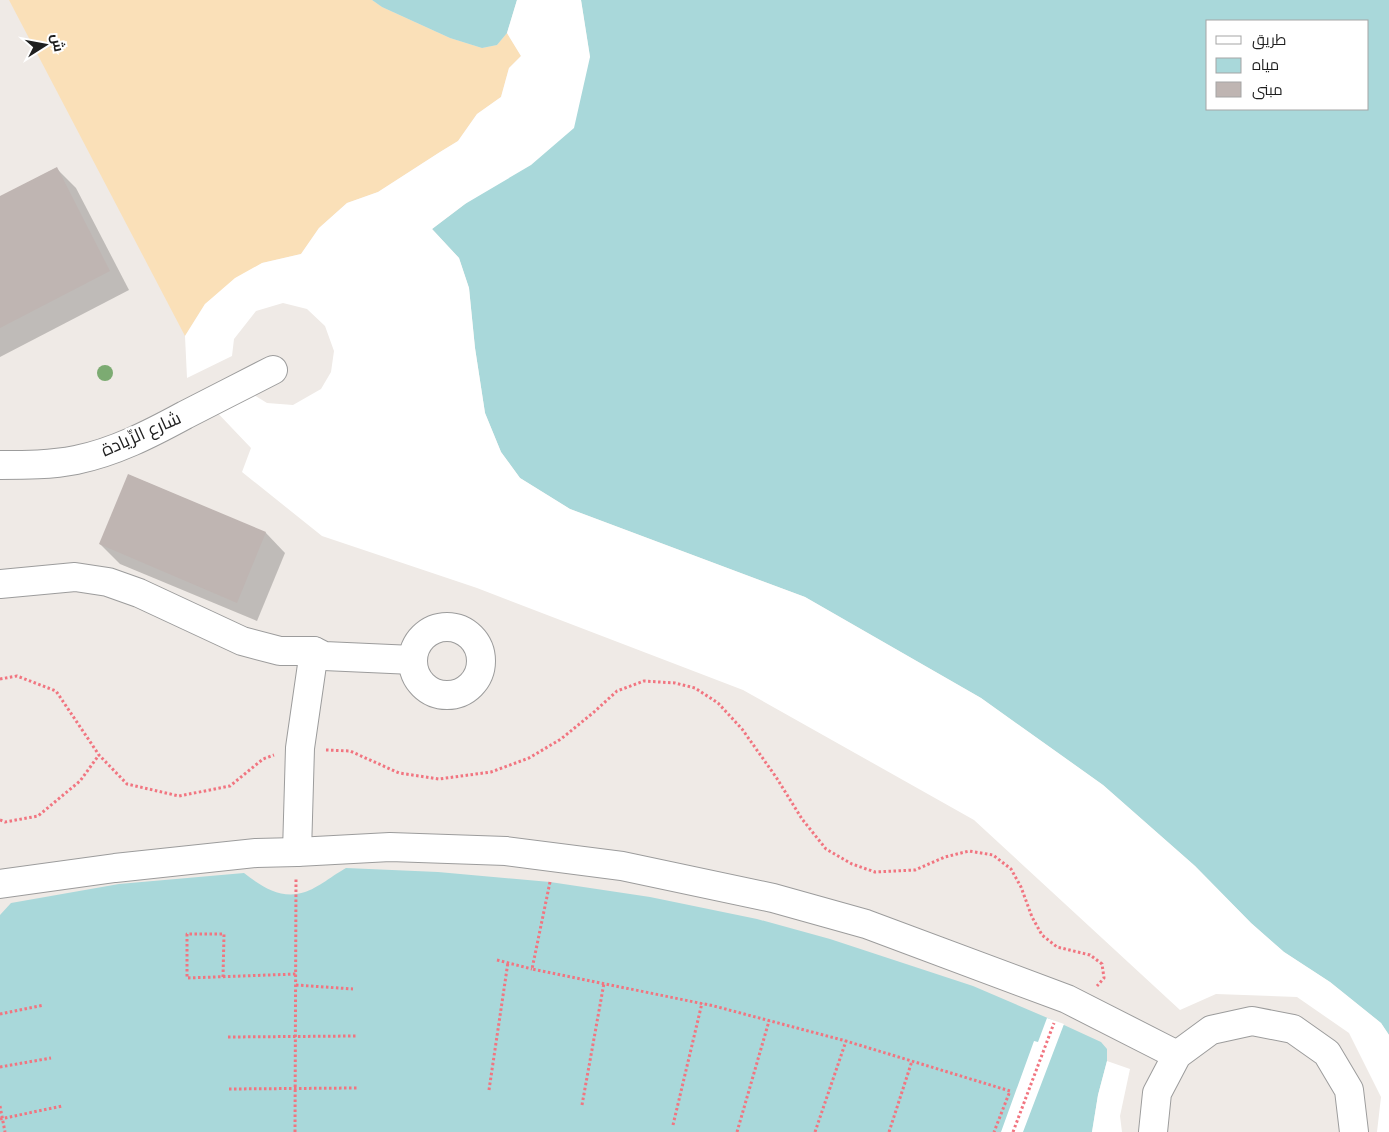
<svg xmlns="http://www.w3.org/2000/svg" width="1389" height="1132" viewBox="0 0 1389 1132" font-family="'Golos Text',Cairo,sans-serif">
	<style>
		.sand { fill: #fae0b8 }
		.water { fill: #a9d8da; fill-rule: evenodd }
		.pier { fill: #fff }
		.shadow { fill: #0003 }
		.building { fill: #bfb5b2 }
		.lines { fill: none; stroke-linecap: round; stroke-linejoin: round }
		.minor-casing { stroke: #9c9c9c; stroke-width: 30 }
		.path { stroke: #f17580; stroke-width: 3; stroke-dasharray: 2.5 2.5; stroke-linecap: butt }
		.minor { stroke: #fff; stroke-width: 28 }
		.tree { fill: #7cab72 }
		.labels { text-anchor: middle; stroke-width: 5; stroke-linejoin: round; paint-order: stroke }
		.street-label { font-size: 18px; fill: #1f1f1f; stroke: #fff }
	</style>
	<rect width="100%" height="100%" fill="#efeae6"/>
	<path class="sand" d="M9,0H372L382,7L450,38L482,48L497,45L507,33L521,56L509,68L501,97L477,114L458,141L440,152L378,192L347,203L319,228L301,254L262,263L205,304L185,336Z"/>
	<g class="water">
		<path d="M372,0H517L507,33L497,45L482,48L450,38L382,7Z"/>
		<path d="M581,0H1389V1035L1381,1023L1330,982L1284,952L1251,923L1195,866L1103,785L981,698L805,597L570,509L520,478L501,452L485,413L475,348L469,288L459,258L432,229L465,204L590,57ZM1208,21H1368V109H1208Z"/>
		<path d="M346,868L438,872L550,882L650,897L757,919L830,939L973,986L1064,1025L1101,1042L1107,1049V1061L1098,1095L1092,1132H0V915L11,903L119,884L244,873C262,887 282,900 305,892C316,889 335,874 346,868Z"/>
	</g>
	<g class="pier">
		<path d="M517,0H581L590,57L574,128L531,165L465,204L432,229L459,258L469,288L475,348L485,413L501,452L520,478L570,509L805,597L981,698L1103,785L1195,866L1251,923L1284,952L1330,982L1381,1023L1389,1035V1132H1377L1381,1097L1349,1033L1297,997L1216,994L1180,1010L974,820L743,690L477,588L322,536L242,472L251,448L211,406L246,390L267,403L293,405L321,389L331,372L334,351L325,326L307,309L283,303L256,311L234,339L232,356L187,378L185,336L205,304L235,278L262,263L301,254L319,228L347,203L378,192L440,152L458,141L477,114L501,97L509,68L521,56L507,33Z"/>
		<path d="M1047,1018L1064,1024L1023,1132H1001L1034,1041L1038,1042Z"/>
		<path d="M1107,1061L1130,1069L1120,1116L1122,1132H1092L1098,1095Z"/>
	</g>
	<g class="shadow">
		<path d="M56,168L76,188L129,290L0,357V197Z"/>
		<path d="M129,475L266,533L285,553L257,621L120,564L100,544Z"/>
	</g>
	<g class="building">
		<path d="M57,167L110,271L0,328V196Z"/>
		<path d="M128,474L266,532L237,603L99,544Z"/>
	</g>
	<g class="lines">
		<g class="minor-casing">
			<g id="minor">
				<path d="M0,465C25,465 51,465 76,460C115,452 150,434 185,415C214,400 244,385 273,370"/>
				<path d="M0,584L75,577L108,582L139,593L242,641L280,651H314L324,656L413,660"/>
				<circle cx="447" cy="661" r="34"/>
				<path d="M297,852L300,748L314,651"/>
				<path d="M0,884L115,868L256,853L297,852L390,847L506,851L622,866L773,898L866,924L1067,999L1177,1055"/>
				<path d="M1153,1132L1157,1093L1177,1055L1211,1030L1252,1021L1293,1029L1327,1053L1349,1090L1354,1132"/>
			</g>
		</g>
		<g class="path">
			<path d="M0,679L17,676L56,691L99,755L127,784L179,796L230,786L263,759L274,755"/>
			<path d="M326,750L350,751L399,773L439,779L491,772L529,758L561,739L594,712L617,691L644,681L675,683L695,688L718,703L742,729L776,777L802,819L826,849L852,864L875,872L915,870L945,857L969,851L993,855L1011,869L1021,887L1032,917L1042,935L1057,947L1090,955L1102,964L1104,978L1097,986"/>
			<path d="M0,820L5,822L38,816L80,781L99,755"/>
			<path d="M550,882L532,969L714,1006L846,1041L1010,1091L994,1132"/>
			<path d="M497,960L532,969"/>
			<path d="M223,977L224,934H187V978L296,974"/>
			<path d="M296,985L353,989"/>
			<path d="M0,1014L44,1005"/>
			<path d="M228,1037L356,1036"/>
			<path d="M0,1067L51,1058"/>
			<path d="M229,1089L357,1088"/>
			<path d="M489,1090L508,962"/>
			<path d="M582,1105L604,983"/>
			<path d="M0,1106L5,1132"/>
			<path d="M0,1119L62,1106"/>
			<path d="M673,1125L702,1003"/>
			<path d="M295,1132L296,878"/>
			<path d="M737,1132L769,1021"/>
			<path d="M815,1132L846,1041"/>
			<path d="M889,1132L912,1061"/>
			<path d="M1013,1132L1054,1023"/>
		</g>
		<use href="#minor" class="minor"/>
	</g>
	<circle class="tree" cx="105" cy="373" r="8"/>
	<g class="labels">
		<g class="street-label">
			<text transform="translate(141 434) rotate(-24)" y="6">شارع الرِّيادة</text>
		</g>
	</g>
	<rect x="1206" y="20" width="162" height="90" fill="#ffffff" stroke="#a5a5a5"/>
	<rect x="1216" y="36" width="25" height="8" fill="#ffffff" stroke="#a5a5a5"/>
	<text x="1252" y="45" font-size="15" fill="#1f1f1f">طريق</text>
	<rect x="1216" y="58" width="25" height="15" fill="#a9d8da" stroke="#a5a5a5"/>
	<text x="1252" y="70" font-size="15" fill="#1f1f1f">مياه</text>
	<rect x="1216" y="82" width="25" height="15" fill="#bfb5b2" stroke="#a5a5a5"/>
	<text x="1252" y="95" font-size="15" fill="#1f1f1f">مبنى</text>
	<g transform="translate(45 45) rotate(79)" stroke="#ffffff" stroke-width="4" paint-order="stroke">
	<path d="M0-4L9 19L0 12L-9 19Z" fill="#1f1f1f"/>
	<text y="-8" font-size="14" font-weight="bold" text-anchor="middle" fill="#1f1f1f">ش</text>
	</g>
</svg>
